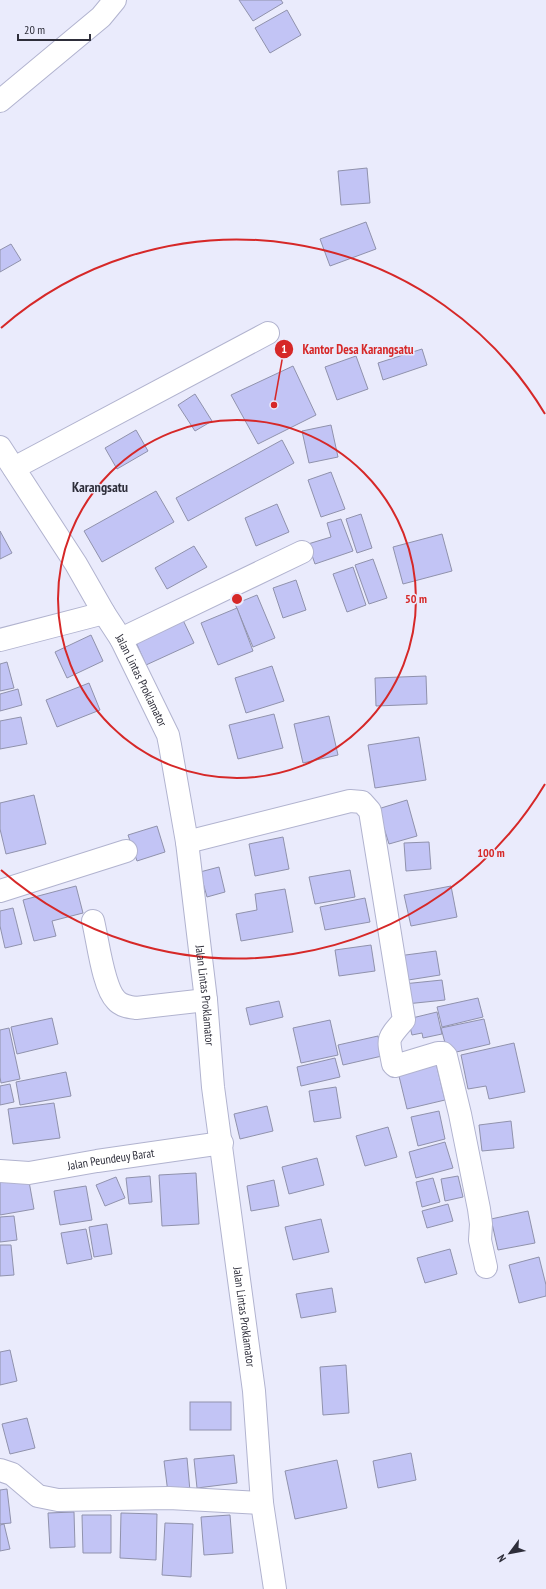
<svg xmlns="http://www.w3.org/2000/svg" width="546" height="1589" viewBox="0 0 546 1589" font-family="'PT Sans Narrow',sans-serif">
	<style>
		.building { fill: #c2c4f5; stroke: #9092ac }
		.lines { fill: none; stroke-linecap: round; stroke-linejoin: round }
		.minor-casing { stroke: #b1b3cf; stroke-width: 24 }
		.minor { stroke: #fff; stroke-width: 22 }
		.ring { fill: none; stroke: #d62828; stroke-width: 2 }
		.labels { text-anchor: middle; stroke-width: 3; stroke-linejoin: round; paint-order: stroke }
		.street-label { font-size: 12px; fill: #2e2e3a; stroke: #eaebfc }
		.quarter-label { font-size: 14px; font-weight: bold; fill: #2e2e3a; stroke: #eaebfc }
		.centre { fill: #d62828; stroke: #eaebfc; stroke-width: 2 }
		.ring-label { font-size: 12px; text-anchor: middle; font-weight: bold; fill: #d62828; stroke: #eaebfc; stroke-width: 3; stroke-linejoin: round; paint-order: stroke }
		.leader { fill: none; stroke: #d62828; stroke-width: 1.5 }
		.callout-dot { fill: #d62828; stroke: #eaebfc; stroke-width: 1.5 }
		.mark-label { font-size: 12px; text-anchor: middle; font-weight: bold; fill: #fff }
		.callout-label { font-size: 13px; text-anchor: middle; font-weight: bold; fill: #d62828; stroke: #eaebfc; stroke-width: 3; stroke-linejoin: round; paint-order: stroke }
	</style>
	<rect width="100%" height="100%" fill="#eaebfc"/>
	<g class="building">
		<path d="M239,0H281L283,3L253,21Z"/>
		<path d="M287,10L301,35L270,53L255,28Z"/>
		<path d="M367,168L370,203L341,205L338,171Z"/>
		<path d="M366,222L376,249L330,266L320,239Z"/>
		<path d="M11,244L21,260L0,272V250Z"/>
		<path d="M422,349L427,365L383,380L378,363Z"/>
		<path d="M356,356L368,389L337,400L325,367Z"/>
		<path d="M293,366L316,415L258,444L231,395Z"/>
		<path d="M195,394L212,421L195,431L178,405Z"/>
		<path d="M331,425L338,457L309,463L302,431Z"/>
		<path d="M136,430L148,451L117,469L105,448Z"/>
		<path d="M282,440L294,463L188,521L176,498Z"/>
		<path d="M331,472L345,509L321,517L308,480Z"/>
		<path d="M156,491L174,522L102,562L84,531Z"/>
		<path d="M277,504L289,532L256,546L245,518Z"/>
		<path d="M361,514L372,548L357,553L346,519Z"/>
		<path d="M341,519L353,551L315,564L308,544L331,537L327,523Z"/>
		<path d="M0,531L12,553L0,559Z"/>
		<path d="M442,534L452,571L403,584L393,547Z"/>
		<path d="M194,546L207,567L167,589L155,568Z"/>
		<path d="M373,559L387,598L369,604L355,565Z"/>
		<path d="M353,567L366,605L347,612L333,574Z"/>
		<path d="M296,580L306,610L283,618L273,588Z"/>
		<path d="M257,595L275,638L253,647L235,604Z"/>
		<path d="M237,608L253,651L218,665L201,623Z"/>
		<path d="M182,618L194,643L146,665L135,640Z"/>
		<path d="M91,635L103,661L67,678L55,652Z"/>
		<path d="M7,662L14,688L0,691V664Z"/>
		<path d="M272,666L284,701L246,713L235,678Z"/>
		<path d="M426,676L427,704L376,706L375,678Z"/>
		<path d="M89,683L100,710L57,727L46,700Z"/>
		<path d="M18,689L22,705L0,711V694Z"/>
		<path d="M274,714L283,748L238,759L229,725Z"/>
		<path d="M329,716L338,755L303,763L294,724Z"/>
		<path d="M21,717L27,744L0,749V721Z"/>
		<path d="M419,737L426,780L375,788L368,745Z"/>
		<path d="M34,795L46,844L6,854L0,829V803Z"/>
		<path d="M407,800L417,836L389,844L378,809Z"/>
		<path d="M157,826L165,852L137,861L128,835Z"/>
		<path d="M283,837L289,869L255,876L249,844Z"/>
		<path d="M429,842L431,869L406,871L404,843Z"/>
		<path d="M219,867L225,892L207,897L200,872Z"/>
		<path d="M350,870L355,897L315,904L309,877Z"/>
		<path d="M76,886L83,913L52,921L56,936L34,941L23,900Z"/>
		<path d="M451,886L457,917L411,926L404,895Z"/>
		<path d="M285,889L293,932L241,941L236,914L257,910L255,894Z"/>
		<path d="M365,898L370,922L325,930L320,907Z"/>
		<path d="M13,908L22,944L5,948L0,926V911Z"/>
		<path d="M371,945L375,971L339,976L335,950Z"/>
		<path d="M436,951L440,975L402,981L398,956Z"/>
		<path d="M442,980L445,1000L406,1004L403,984Z"/>
		<path d="M478,998L483,1017L442,1027L437,1007Z"/>
		<path d="M279,1001L283,1017L250,1025L246,1008Z"/>
		<path d="M437,1012L442,1034L423,1038L422,1033L412,1035L408,1019Z"/>
		<path d="M52,1018L58,1044L17,1054L11,1027Z"/>
		<path d="M484,1019L490,1044L448,1054L441,1028Z"/>
		<path d="M330,1020L338,1055L301,1063L293,1028Z"/>
		<path d="M9,1028L20,1079L1,1083L0,1077V1030Z"/>
		<path d="M378,1036L382,1056L343,1065L338,1045Z"/>
		<path d="M514,1043L525,1092L489,1099L486,1086L468,1089L461,1055Z"/>
		<path d="M335,1058L340,1077L301,1086L297,1067Z"/>
		<path d="M436,1063L445,1100L407,1109L398,1072Z"/>
		<path d="M66,1072L71,1096L20,1105L16,1082Z"/>
		<path d="M10,1084L14,1102L0,1105V1086Z"/>
		<path d="M336,1087L341,1118L314,1122L309,1091Z"/>
		<path d="M54,1103L60,1138L13,1144L8,1109Z"/>
		<path d="M267,1106L273,1131L240,1139L234,1114Z"/>
		<path d="M439,1111L445,1139L418,1146L411,1117Z"/>
		<path d="M511,1121L514,1148L482,1151L479,1125Z"/>
		<path d="M388,1127L397,1157L365,1166L356,1136Z"/>
		<path d="M445,1142L453,1168L416,1178L409,1152Z"/>
		<path d="M317,1158L324,1185L289,1194L282,1167Z"/>
		<path d="M196,1173L199,1224L162,1226L159,1175Z"/>
		<path d="M28,1176L34,1209L0,1215V1181Z"/>
		<path d="M150,1176L152,1202L129,1204L126,1178Z"/>
		<path d="M458,1176L463,1197L445,1201L441,1179Z"/>
		<path d="M116,1177L125,1198L105,1206L96,1185Z"/>
		<path d="M433,1178L440,1202L422,1207L416,1182Z"/>
		<path d="M274,1180L279,1206L251,1211L247,1186Z"/>
		<path d="M86,1186L92,1220L60,1225L54,1191Z"/>
		<path d="M448,1204L453,1221L427,1228L422,1211Z"/>
		<path d="M528,1211L535,1243L498,1250L491,1219Z"/>
		<path d="M14,1216L17,1240L0,1242V1217Z"/>
		<path d="M321,1219L329,1252L293,1260L285,1227Z"/>
		<path d="M107,1224L112,1254L94,1257L89,1227Z"/>
		<path d="M86,1229L92,1259L67,1264L61,1233Z"/>
		<path d="M0,1245H11L14,1275L0,1276Z"/>
		<path d="M450,1249L457,1274L425,1283L417,1258Z"/>
		<path d="M539,1257L546,1285V1296L519,1303L509,1265Z"/>
		<path d="M332,1288L336,1312L301,1318L296,1294Z"/>
		<path d="M10,1350L17,1381L0,1385V1352Z"/>
		<path d="M346,1365L349,1413L323,1415L320,1367Z"/>
		<rect x="190" y="1402" width="41" height="28"/>
		<path d="M27,1418L35,1448L10,1454L2,1424Z"/>
		<path d="M411,1453L416,1480L378,1488L373,1461Z"/>
		<path d="M234,1455L237,1483L197,1488L194,1459Z"/>
		<path d="M187,1458L190,1491L168,1493L164,1461Z"/>
		<path d="M337,1460L347,1508L295,1519L285,1471Z"/>
		<path d="M7,1489L11,1523L0,1524V1490Z"/>
		<path d="M74,1512L75,1547L50,1548L48,1513Z"/>
		<path d="M121,1513L157,1514L156,1560L120,1558Z"/>
		<path d="M82,1515H111V1553H83Z"/>
		<path d="M230,1515L233,1553L204,1555L201,1517Z"/>
		<path d="M165,1523L193,1524L191,1577L162,1575Z"/>
		<path d="M4,1524L10,1549L0,1551V1525Z"/>
	</g>
	<g class="lines">
		<g class="minor-casing">
			<g id="minor">
				<path d="M0,101L101,17L115,0"/>
				<path id="s1" d="M0,447L76,564L104,613L121,639L168,735L170,745L187,842L206,1000L213,1087L254,1391L262,1503L275,1589"/>
				<path d="M14,468L268,333"/>
				<path d="M121,639L302,552"/>
				<path d="M0,640L104,613"/>
				<path d="M187,842L350,801L362,802L370,811L404,1020C386,1041 388,1037 393,1064L395,1066L438,1053H443L446,1056L460,1114L479,1209L481,1224L480,1240L486,1267"/>
				<path d="M0,891L126,851"/>
				<path d="M93,921C98,941 103,987 116,1000C121,1006 129,1007 136,1008L206,1000"/>
				<path id="s2" d="M0,1171L29,1173L97,1161L222,1143"/>
				<path d="M0,1470L12,1474L38,1496L58,1500L169,1498L262,1503"/>
			</g>
		</g>
		<use href="#minor" class="minor"/>
	</g>
	<g class="ring">
		<circle cx="237" cy="599" r="179"/>
		<path d="M545 784A359 359 0 0 1 1 870M1 328A359 359 0 0 1 545 414"/>
	</g>
	<g class="labels">
		<g class="street-label">
			<text dy="4" stroke="none"><textPath href="#s1" startOffset="273">Jalan Lintas Proklamator</textPath></text>
			<text dy="4" stroke="none"><textPath href="#s1" startOffset="597">Jalan Lintas Proklamator</textPath></text>
			<text dy="4" stroke="none"><textPath href="#s2" startOffset="112">Jalan Peundeuy Barat</textPath></text>
			<text dy="4" stroke="none"><textPath href="#s1" startOffset="921">Jalan Lintas Proklamator</textPath></text>
		</g>
		<g class="quarter-label">
			<text x="100" y="492">Karangsatu</text>
		</g>
	</g>
	<circle cx="237" cy="599" r="6" class="centre"/>
	<g class="ring-label">
		<text x="416" y="603">50 m</text>
		<text x="491" y="857">100 m</text>
	</g>
	<path class="leader" d="M274 405L284 349"/>
	<g class="callout-dot">
		<circle cx="274" cy="405" r="4"/>
		<circle cx="284" cy="349" r="10"/>
	</g>
	<g class="mark-label">
		<text x="284" y="353">1</text>
	</g>
	<g class="callout-label">
		<text x="358" y="354">Kantor Desa Karangsatu</text>
	</g>
	<g transform="translate(510 1553) rotate(238)" stroke="#eaebfc" stroke-width="3" paint-order="stroke">
	<path d="M0-3L7 15L0 10L-7 15Z" fill="#2e2e3a"/>
	<text y="-6" font-size="11" font-weight="bold" text-anchor="middle" fill="#2e2e3a">N</text>
	</g>
	<path d="M18 34v6h72v-6" fill="none" stroke="#2e2e3a" stroke-width="2"/>
	<text x="24" y="34" font-size="12" fill="#2e2e3a" stroke="#eaebfc" stroke-width="3" paint-order="stroke">20 m</text>
</svg>
